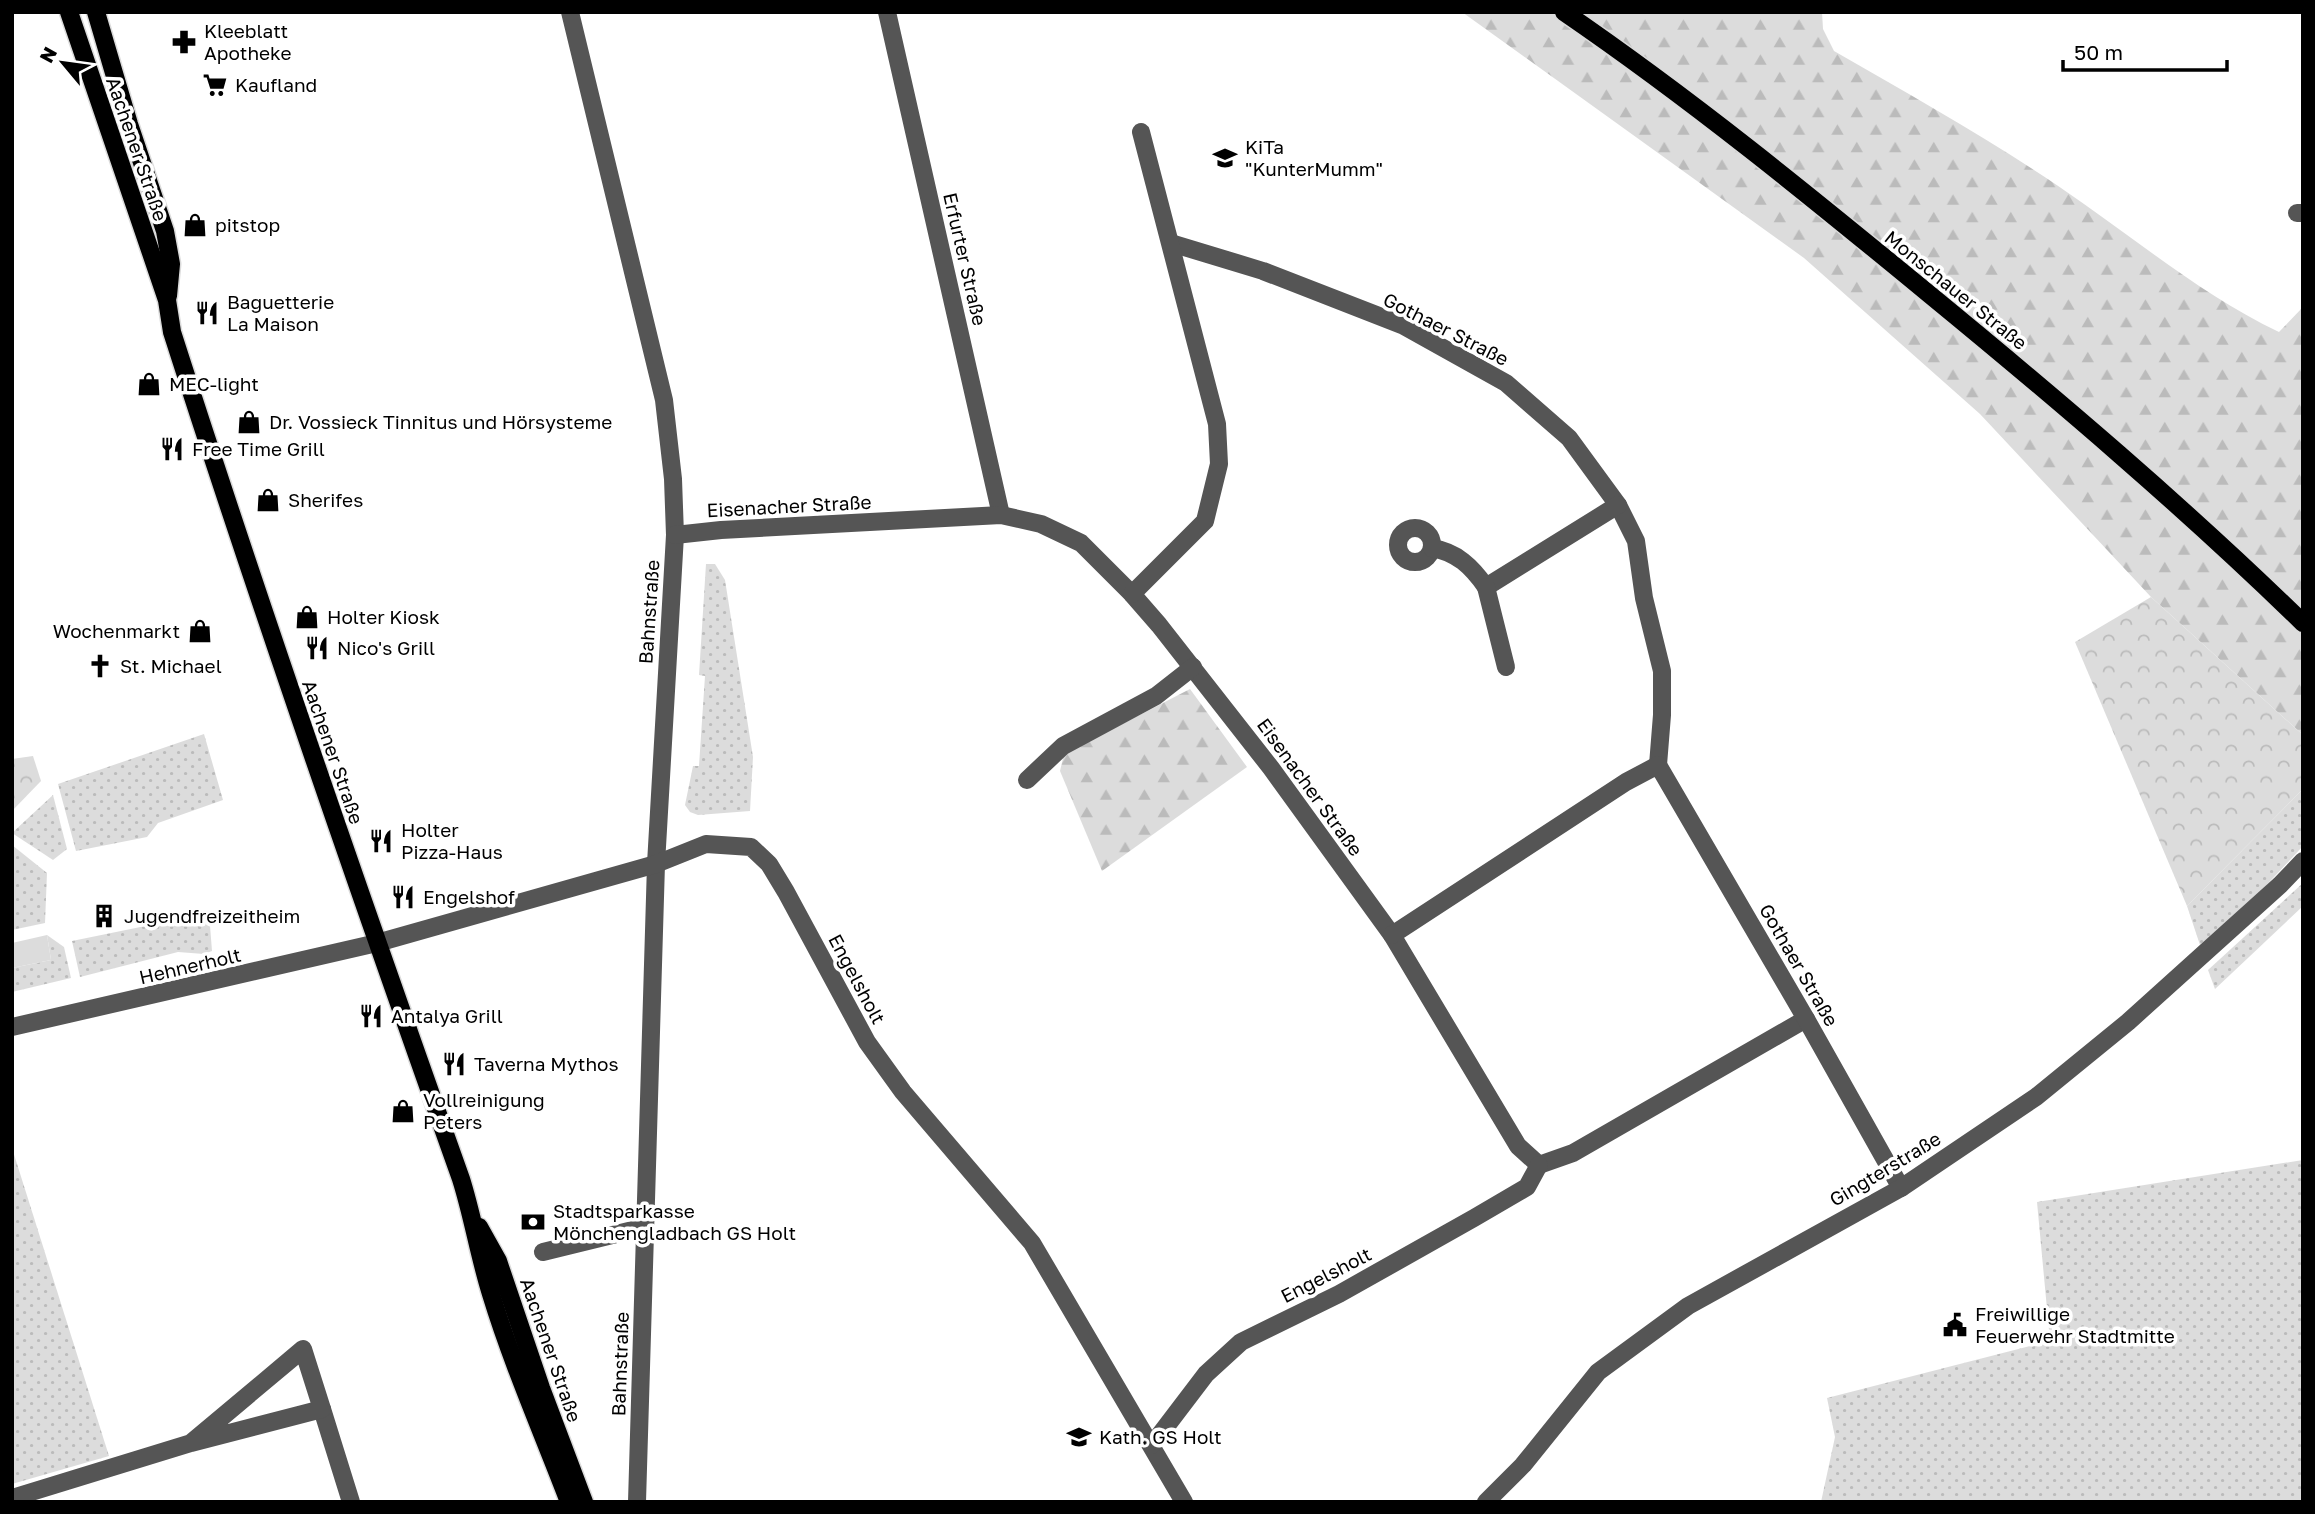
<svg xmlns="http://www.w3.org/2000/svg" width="2315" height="1514" viewBox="0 0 2315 1514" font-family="'Golos Text',sans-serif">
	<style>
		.grass { fill: url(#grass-dots) }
		.forest { fill: url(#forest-firs) }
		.park { fill: url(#park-crowns) }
		.pitch { fill: #dcdcdc }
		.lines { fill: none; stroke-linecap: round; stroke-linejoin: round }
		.major-casing { stroke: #dbdbdb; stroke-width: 21 }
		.minor { stroke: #555; stroke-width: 18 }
		.major { stroke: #000; stroke-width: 18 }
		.labels { text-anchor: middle; stroke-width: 7; stroke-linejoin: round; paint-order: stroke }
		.poi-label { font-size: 19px; fill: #000; stroke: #fff; text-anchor: start }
		.street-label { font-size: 19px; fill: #000; stroke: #fff }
	</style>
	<defs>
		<pattern id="grass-dots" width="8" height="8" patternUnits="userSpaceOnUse" patternTransform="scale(1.75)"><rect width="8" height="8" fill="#dcdcdc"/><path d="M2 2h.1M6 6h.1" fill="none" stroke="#bbb" stroke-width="1.8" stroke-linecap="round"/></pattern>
		<pattern id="forest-firs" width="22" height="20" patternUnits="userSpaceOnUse" patternTransform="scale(1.75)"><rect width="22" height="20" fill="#dcdcdc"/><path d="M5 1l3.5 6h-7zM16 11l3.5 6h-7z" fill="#bbb"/></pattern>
		<pattern id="park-crowns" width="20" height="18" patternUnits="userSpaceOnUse" patternTransform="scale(1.75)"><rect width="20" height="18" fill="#dcdcdc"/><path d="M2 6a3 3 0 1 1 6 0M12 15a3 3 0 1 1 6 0" fill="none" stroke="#bbb"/></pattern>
	</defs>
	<rect width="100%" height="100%" fill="#fff"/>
	<g class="grass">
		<path d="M706,564H715L725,580L753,757L750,811L698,815L690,812L685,805L693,766H699L705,676L699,675Z"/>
		<path d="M204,734L223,800L158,823L147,837L76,851L58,784Z"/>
		<path d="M2303,789V846L2260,892L2200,945L2187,906Z"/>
		<path d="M53,795L67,849L53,860L12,833Z"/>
		<path d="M12,845L47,873L45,923L12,930Z"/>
		<path d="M2303,883V906L2215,989L2208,970Z"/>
		<path d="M209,913L212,951L204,954L178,952L80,977L72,941Z"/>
		<path d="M47,935L64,947L71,978L12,992V968L51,960Z"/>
		<path d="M12,1148L109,1456L12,1484Z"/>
		<path d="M2303,1160V1502H1821L1835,1437L1827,1398L2050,1341L2037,1202Z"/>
	</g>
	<g class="forest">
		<path d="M1462,12H1822L1823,29L1834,51C1919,100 2004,147 2084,204C2148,249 2208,298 2279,332L2303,307V735L2151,597L1980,414L1804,258Z"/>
		<path d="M1190,689L1247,767L1102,871L1060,771L1064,754Z"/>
	</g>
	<g class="park">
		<path d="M2151,597L2303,735V789L2187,906L2075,642Z"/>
		<path d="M33,756L41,781L12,811V759Z"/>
	</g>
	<path class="pitch" d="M47,935L51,960L12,968V943Z"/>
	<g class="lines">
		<g class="major-casing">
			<g id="major">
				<path d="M69,12L167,300L172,332C263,616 361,898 461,1179C473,1217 479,1256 491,1294C512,1363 543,1434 569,1502"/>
				<path d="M96,12L129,124L165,231L171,264L168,296"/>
				<path d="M1564,12C1691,99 1810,196 1929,294C2057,399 2184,507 2303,623"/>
				<path d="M479,1227L498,1261L541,1388L584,1502"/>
			</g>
		</g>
		<g class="minor">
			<path d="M570,12L664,400L673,479L675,535L656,864L637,1502"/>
			<path d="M887,12L1001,515"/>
			<path d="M2297,213H2303"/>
			<path d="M1171,243L1263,271L1402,325L1506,383L1569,438L1618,505L1636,541L1644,598L1662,671V715L1658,765"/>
			<circle cx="1415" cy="545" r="17"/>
			<path d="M675,535L721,530L1001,515L1041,524L1081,543L1132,594L1159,625L1271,768L1392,935L1518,1146L1539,1165L1573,1153L1806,1019"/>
			<path d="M1432,548C1457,552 1472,567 1486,587L1618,505"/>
			<path d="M1486,587L1506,667"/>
			<path d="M1132,594L1205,521L1219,464L1217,424L1141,132"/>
			<path d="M1027,780L1063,746L1156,696L1193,667"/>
			<path d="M1392,935L1626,782L1658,765L1806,1019L1901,1188"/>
			<path d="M12,1027L377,943L656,864L706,844L751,847L769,864L786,892L867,1042L903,1092L1032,1243L1184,1502"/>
			<path d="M543,1252L645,1227"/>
			<path d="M322,1409L351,1502"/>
			<path d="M1152,1445L1206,1374L1241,1342L1339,1294L1474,1218L1527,1187L1539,1165"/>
			<path d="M12,1498L191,1443L322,1409L303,1349L191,1443"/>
			<path d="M1486,1502L1523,1465L1598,1372L1688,1306L1901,1188L2036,1097L2128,1022L2280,885L2303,861"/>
		</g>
		<use href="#major" class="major"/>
	</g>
	<defs>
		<g id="pharmacy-bare" transform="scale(1.89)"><path d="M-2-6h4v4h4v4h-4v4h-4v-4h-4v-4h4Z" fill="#000" stroke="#fff" stroke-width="2.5" paint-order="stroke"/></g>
		<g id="supermarket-bare" transform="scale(1.89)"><path d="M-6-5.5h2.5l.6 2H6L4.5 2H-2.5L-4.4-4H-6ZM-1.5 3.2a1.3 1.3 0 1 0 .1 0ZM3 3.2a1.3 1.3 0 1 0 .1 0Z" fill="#000" stroke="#fff" stroke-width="2.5" paint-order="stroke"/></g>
		<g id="school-bare" transform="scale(1.89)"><path d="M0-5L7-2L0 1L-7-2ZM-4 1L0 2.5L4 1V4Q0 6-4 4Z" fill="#000" stroke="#fff" stroke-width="2.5" paint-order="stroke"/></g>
		<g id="shop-bare" transform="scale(1.89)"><path d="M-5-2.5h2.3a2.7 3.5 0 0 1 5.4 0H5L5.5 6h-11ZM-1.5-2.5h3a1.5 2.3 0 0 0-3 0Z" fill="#000" stroke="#fff" stroke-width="2.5" paint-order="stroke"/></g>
		<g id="restaurant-bare" transform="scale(1.89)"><path d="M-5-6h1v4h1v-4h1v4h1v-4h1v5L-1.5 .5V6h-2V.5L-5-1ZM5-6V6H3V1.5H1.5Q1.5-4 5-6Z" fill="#000" stroke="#fff" stroke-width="2.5" paint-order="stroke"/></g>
		<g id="church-bare" transform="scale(1.89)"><path d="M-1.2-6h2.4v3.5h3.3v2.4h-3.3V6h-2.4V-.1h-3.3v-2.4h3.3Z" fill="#000" stroke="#fff" stroke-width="2.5" paint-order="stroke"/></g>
		<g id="building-bare" transform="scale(1.89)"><path d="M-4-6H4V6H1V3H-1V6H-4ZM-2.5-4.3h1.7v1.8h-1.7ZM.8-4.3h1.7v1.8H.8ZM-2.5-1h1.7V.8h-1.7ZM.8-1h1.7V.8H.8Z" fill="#000" stroke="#fff" stroke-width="2.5" paint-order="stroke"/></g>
		<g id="bank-bare" transform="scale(1.89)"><path d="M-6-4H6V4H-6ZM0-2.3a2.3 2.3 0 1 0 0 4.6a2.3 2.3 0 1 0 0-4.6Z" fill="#000" stroke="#fff" stroke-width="2.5" paint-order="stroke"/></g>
		<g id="civic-bare" transform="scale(1.89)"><path d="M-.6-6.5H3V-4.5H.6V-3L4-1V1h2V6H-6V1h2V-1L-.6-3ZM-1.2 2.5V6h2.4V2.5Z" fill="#000" stroke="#fff" stroke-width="2.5" paint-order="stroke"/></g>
	</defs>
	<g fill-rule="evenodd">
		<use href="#pharmacy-bare" x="184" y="42"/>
		<use href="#supermarket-bare" x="215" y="85"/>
		<use href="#school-bare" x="1225" y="158"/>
		<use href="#shop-bare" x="195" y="225"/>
		<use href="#restaurant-bare" x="207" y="313"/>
		<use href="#shop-bare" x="149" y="384"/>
		<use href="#shop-bare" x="249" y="422"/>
		<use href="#restaurant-bare" x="172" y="449"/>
		<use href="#shop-bare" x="268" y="500"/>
		<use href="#shop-bare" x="307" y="617"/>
		<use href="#shop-bare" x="200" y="631"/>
		<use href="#restaurant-bare" x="317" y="648"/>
		<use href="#church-bare" x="100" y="666"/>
		<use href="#restaurant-bare" x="381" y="841"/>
		<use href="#restaurant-bare" x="403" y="897"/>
		<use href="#building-bare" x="104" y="916"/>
		<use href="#restaurant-bare" x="371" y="1016"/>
		<use href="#restaurant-bare" x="454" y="1064"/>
		<use href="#shop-bare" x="403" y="1111"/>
		<use href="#bank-bare" x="533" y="1222"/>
		<use href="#civic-bare" x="1955" y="1325"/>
		<use href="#school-bare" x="1079" y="1437"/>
	</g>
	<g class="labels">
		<g class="poi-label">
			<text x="204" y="38">Kleeblatt<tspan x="204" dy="22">Apotheke</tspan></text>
			<text x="235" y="92">Kaufland</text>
			<text x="1245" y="154">KiTa<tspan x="1245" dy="22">"KunterMumm"</tspan></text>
			<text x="215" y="232">pitstop</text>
			<text x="227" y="309">Baguetterie<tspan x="227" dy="22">La Maison</tspan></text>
			<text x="169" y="391">MEC-light</text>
			<text x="269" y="429">Dr. Vossieck Tinnitus und Hörsysteme</text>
			<text x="192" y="456">Free Time Grill</text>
			<text x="288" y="507">Sherifes</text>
			<text x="327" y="624">Holter Kiosk</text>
			<text x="180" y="638" text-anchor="end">Wochenmarkt</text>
			<text x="337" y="655">Nico's Grill</text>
			<text x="120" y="673">St. Michael</text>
			<text x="401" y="837">Holter<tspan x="401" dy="22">Pizza-Haus</tspan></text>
			<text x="423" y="904">Engelshof</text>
			<text x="124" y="923">Jugendfreizeitheim</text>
			<text x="391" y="1023">Antalya Grill</text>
			<text x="474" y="1071">Taverna Mythos</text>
			<text x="423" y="1107">Vollreinigung<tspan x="423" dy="22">Peters</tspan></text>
			<text x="553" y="1218">Stadtsparkasse<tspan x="553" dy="22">Mönchengladbach GS Holt</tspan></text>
			<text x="1975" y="1321">Freiwillige<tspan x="1975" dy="22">Feuerwehr Stadtmitte</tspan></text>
			<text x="1099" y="1444">Kath. GS Holt</text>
		</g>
		<g class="street-label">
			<text transform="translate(137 149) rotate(71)" y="7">Aachener Straße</text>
			<text transform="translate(965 259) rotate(77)" y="7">Erfurter Straße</text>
			<text transform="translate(1956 290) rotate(39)" y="7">Monschauer Straße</text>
			<text transform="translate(1446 329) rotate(27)" y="7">Gothaer Straße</text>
			<text transform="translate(789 506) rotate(-3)" y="7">Eisenacher Straße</text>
			<text transform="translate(649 612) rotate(-86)" y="7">Bahnstraße</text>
			<text transform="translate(333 752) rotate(71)" y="7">Aachener Straße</text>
			<text transform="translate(1310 787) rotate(54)" y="7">Eisenacher Straße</text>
			<text transform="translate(1799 965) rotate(60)" y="7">Gothaer Straße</text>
			<text transform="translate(190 966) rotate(-13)" y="7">Hehnerholt</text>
			<text transform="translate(857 979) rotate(62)" y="7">Engelsholt</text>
			<text transform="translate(1885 1169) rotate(-31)" y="7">Gingterstraße</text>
			<text transform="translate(1326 1275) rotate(-27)" y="7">Engelsholt</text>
			<text transform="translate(551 1350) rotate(71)" y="7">Aachener Straße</text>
			<text transform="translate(620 1364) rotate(-88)" y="7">Bahnstraße</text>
		</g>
	</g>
	<rect width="2315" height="1514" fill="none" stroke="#000000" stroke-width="28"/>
	<g transform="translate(63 63) rotate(299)" stroke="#ffffff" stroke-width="5" paint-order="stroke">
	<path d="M0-5L12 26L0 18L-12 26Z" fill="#000000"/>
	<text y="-10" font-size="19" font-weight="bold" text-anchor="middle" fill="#000000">N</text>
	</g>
	<path d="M2063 60v10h164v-10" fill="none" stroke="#000000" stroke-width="3.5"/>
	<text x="2074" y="60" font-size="21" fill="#000000" stroke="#ffffff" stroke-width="5" paint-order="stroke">50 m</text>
</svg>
